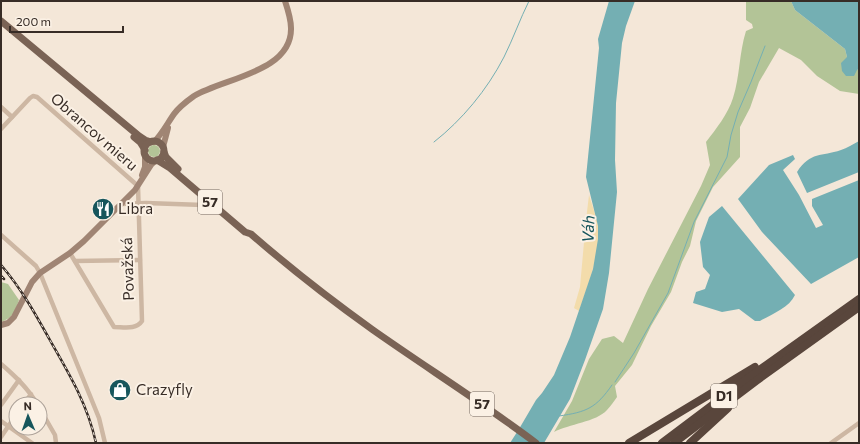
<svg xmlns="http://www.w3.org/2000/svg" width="860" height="444" viewBox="0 0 860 444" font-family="Commissioner,sans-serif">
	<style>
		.green { fill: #b3c497 }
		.sand { fill: #f3dcab }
		.water { fill: #74afb3 }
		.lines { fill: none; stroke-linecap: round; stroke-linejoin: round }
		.stream { stroke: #74afb3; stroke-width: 1 }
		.minor { stroke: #cdb7a3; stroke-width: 4.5 }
		.secondary { stroke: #a08574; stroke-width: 6 }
		.primary { stroke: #7a6355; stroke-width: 7 }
		.motorway { stroke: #59463c; stroke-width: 8 }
		.rail-casing { stroke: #372c26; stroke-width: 2.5 }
		.rail { stroke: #fbf1e5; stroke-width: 1; stroke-dasharray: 3; stroke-linecap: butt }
		.labels { text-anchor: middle; stroke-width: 4; stroke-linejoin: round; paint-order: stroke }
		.shield { fill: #fbf1e5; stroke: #72675f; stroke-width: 1 }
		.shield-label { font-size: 14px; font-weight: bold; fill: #372c26 }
		.street-label { font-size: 15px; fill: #372c26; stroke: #fbf1e5 }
		.poi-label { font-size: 15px; fill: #372c26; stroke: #fbf1e5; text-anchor: start }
		.water-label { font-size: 16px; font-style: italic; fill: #17565c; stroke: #fbf1e5 }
	</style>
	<rect width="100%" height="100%" fill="#f4e7d8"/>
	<g class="green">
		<path d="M746,1H791L795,10L845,49L847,57L857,70L859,69V94L840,91L817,76L801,60L779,48L759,82L750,108L740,127V157L713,187L696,221L690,246L682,262L671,292L651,326L632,365L615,386L617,397C614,401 611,406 607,410C596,422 569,424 554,432L572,401L589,359L602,339L614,336L623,343L648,289L701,186L710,165L706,142C716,129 728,114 733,98C740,76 739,53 746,31L753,28L752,24L746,20Z"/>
		<circle cx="154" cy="151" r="6"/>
		<path d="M1,282L8,284L19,300C15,311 13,318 1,322Z"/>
	</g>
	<path class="sand" d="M589,195C592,205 596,215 598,226C601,253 588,285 579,311L574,308L580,287L586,220Z"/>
	<g class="water">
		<path d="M609,1H635L626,26L622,43L616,103L615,160L617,192L609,273L603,309L585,360L570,399L544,443H510L519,429L536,400L542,393L554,375L570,337L593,269L598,239V226L586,177L599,48L598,39Z"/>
		<path d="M791,1H859V69L857,70L854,76H846L842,71L841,63L847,57L845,49L795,10Z"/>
		<path d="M859,141V172L807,193L797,172C811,151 821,157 841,150C847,148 853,144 859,141Z"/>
		<path d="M793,155L795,159L783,170L799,195L816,228L823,225L812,206V199L859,180V257L811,284L762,232L738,199L769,165Z"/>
		<path d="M722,206L795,295C789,308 772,314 760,321H755L739,309L722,312L693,303L696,292L705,289L710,275L703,267L700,242L709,217Z"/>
	</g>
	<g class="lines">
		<g class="stream">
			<path d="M434,142C462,120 487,90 504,57C513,39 520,19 529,1"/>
			<path d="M615,382L634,353L668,293L694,222L727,157L731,135L738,112L751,82L765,46"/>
			<path d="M559,416C587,412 596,408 612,385"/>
		</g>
		<g class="minor">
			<path d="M1,107L12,117"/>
			<path d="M1,129L30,98L33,96L37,97L138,186L142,321C136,330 124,327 114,327L70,253"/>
			<path d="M121,204L146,203L203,205"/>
			<path d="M1,235L36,266L40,273L99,418L105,443"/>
			<path d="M75,261L140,260"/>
			<path d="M1,364C15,376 28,388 37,404"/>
			<path d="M24,404L31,394"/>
			<path d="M1,405L19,380"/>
			<path d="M40,409L55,435L56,443"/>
			<path d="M1,421L32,443"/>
			<path d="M1,437L16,415"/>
			<path d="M831,443L859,423"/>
		</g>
		<g class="secondary">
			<path d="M154,142C162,134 167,124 174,114C179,107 187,101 194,96C224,78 292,72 291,28C291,19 288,10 285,1"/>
			<path d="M163,147L168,128"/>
			<path d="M142,175L145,167V155"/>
			<path d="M1,325L8,323L14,317L32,282L40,273L70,253L84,241L135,190L151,165L155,161"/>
		</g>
		<g class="primary">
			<path d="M1,21L139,136L145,140L151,142"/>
			<path d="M134,137L140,142L145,150"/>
			<circle cx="154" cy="151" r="10"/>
			<path d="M164,152L166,157L178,169"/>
			<path d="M157,160L170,168L245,232L251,234C290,268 331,300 373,330C427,368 483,403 536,443"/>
		</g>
		<g class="motorway">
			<path d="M629,443L755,367"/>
			<path d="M662,443L751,376L859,299"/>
			<path d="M674,443L756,381L859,307"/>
			<path d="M690,443L728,408"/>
		</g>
		<g class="rail-casing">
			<g id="rail">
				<path d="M1,265C21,288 36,315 51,342C70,375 88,406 96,443"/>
				<path d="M1,276L4,279"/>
			</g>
		</g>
		<use href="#rail" class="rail"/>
	</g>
	<defs>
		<g id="restaurant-disc" transform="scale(1.15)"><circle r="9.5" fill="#17565c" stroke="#fbf1e5"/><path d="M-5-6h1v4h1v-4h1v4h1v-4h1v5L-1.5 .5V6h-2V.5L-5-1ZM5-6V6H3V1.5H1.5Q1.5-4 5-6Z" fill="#fff"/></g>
		<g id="shop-disc" transform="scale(1.15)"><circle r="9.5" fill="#17565c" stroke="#fbf1e5"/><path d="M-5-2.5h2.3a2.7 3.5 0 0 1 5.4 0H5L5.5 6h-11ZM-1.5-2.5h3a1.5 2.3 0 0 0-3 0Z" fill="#fff"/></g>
	</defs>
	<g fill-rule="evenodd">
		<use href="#restaurant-disc" x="103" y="209"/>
		<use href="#shop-disc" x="120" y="390"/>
	</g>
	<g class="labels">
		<g class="shield">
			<rect x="198" y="190" width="24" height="24" rx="3"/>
			<rect x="711" y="384" width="26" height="24" rx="3"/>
			<rect x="470" y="392" width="24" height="24" rx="3"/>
		</g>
		<g class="shield-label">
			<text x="210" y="207">57</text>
			<text x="724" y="401">D1</text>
			<text x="482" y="409">57</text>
		</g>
		<g class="street-label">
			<text transform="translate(94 132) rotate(41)" y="5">Obrancov mieru</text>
			<text transform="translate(128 269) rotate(-92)" y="5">Považská</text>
		</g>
		<g class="poi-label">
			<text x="118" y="214">Libra</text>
			<text x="136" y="395">Crazyfly</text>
		</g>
		<g class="water-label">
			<text transform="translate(588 229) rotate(-88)" y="6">Váh</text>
		</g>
	</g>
	<rect width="860" height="444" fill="none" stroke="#372c26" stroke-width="4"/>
	<g transform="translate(28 416) rotate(358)"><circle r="19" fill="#fbf1e5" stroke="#ada299"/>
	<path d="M0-3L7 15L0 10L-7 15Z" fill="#17565c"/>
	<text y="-6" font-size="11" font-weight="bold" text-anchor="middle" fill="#372c26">N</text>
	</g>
	<path d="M10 26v6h113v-6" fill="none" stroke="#372c26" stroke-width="2"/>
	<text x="16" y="26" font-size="12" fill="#372c26" stroke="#fbf1e5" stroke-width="3" paint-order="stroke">200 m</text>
</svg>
